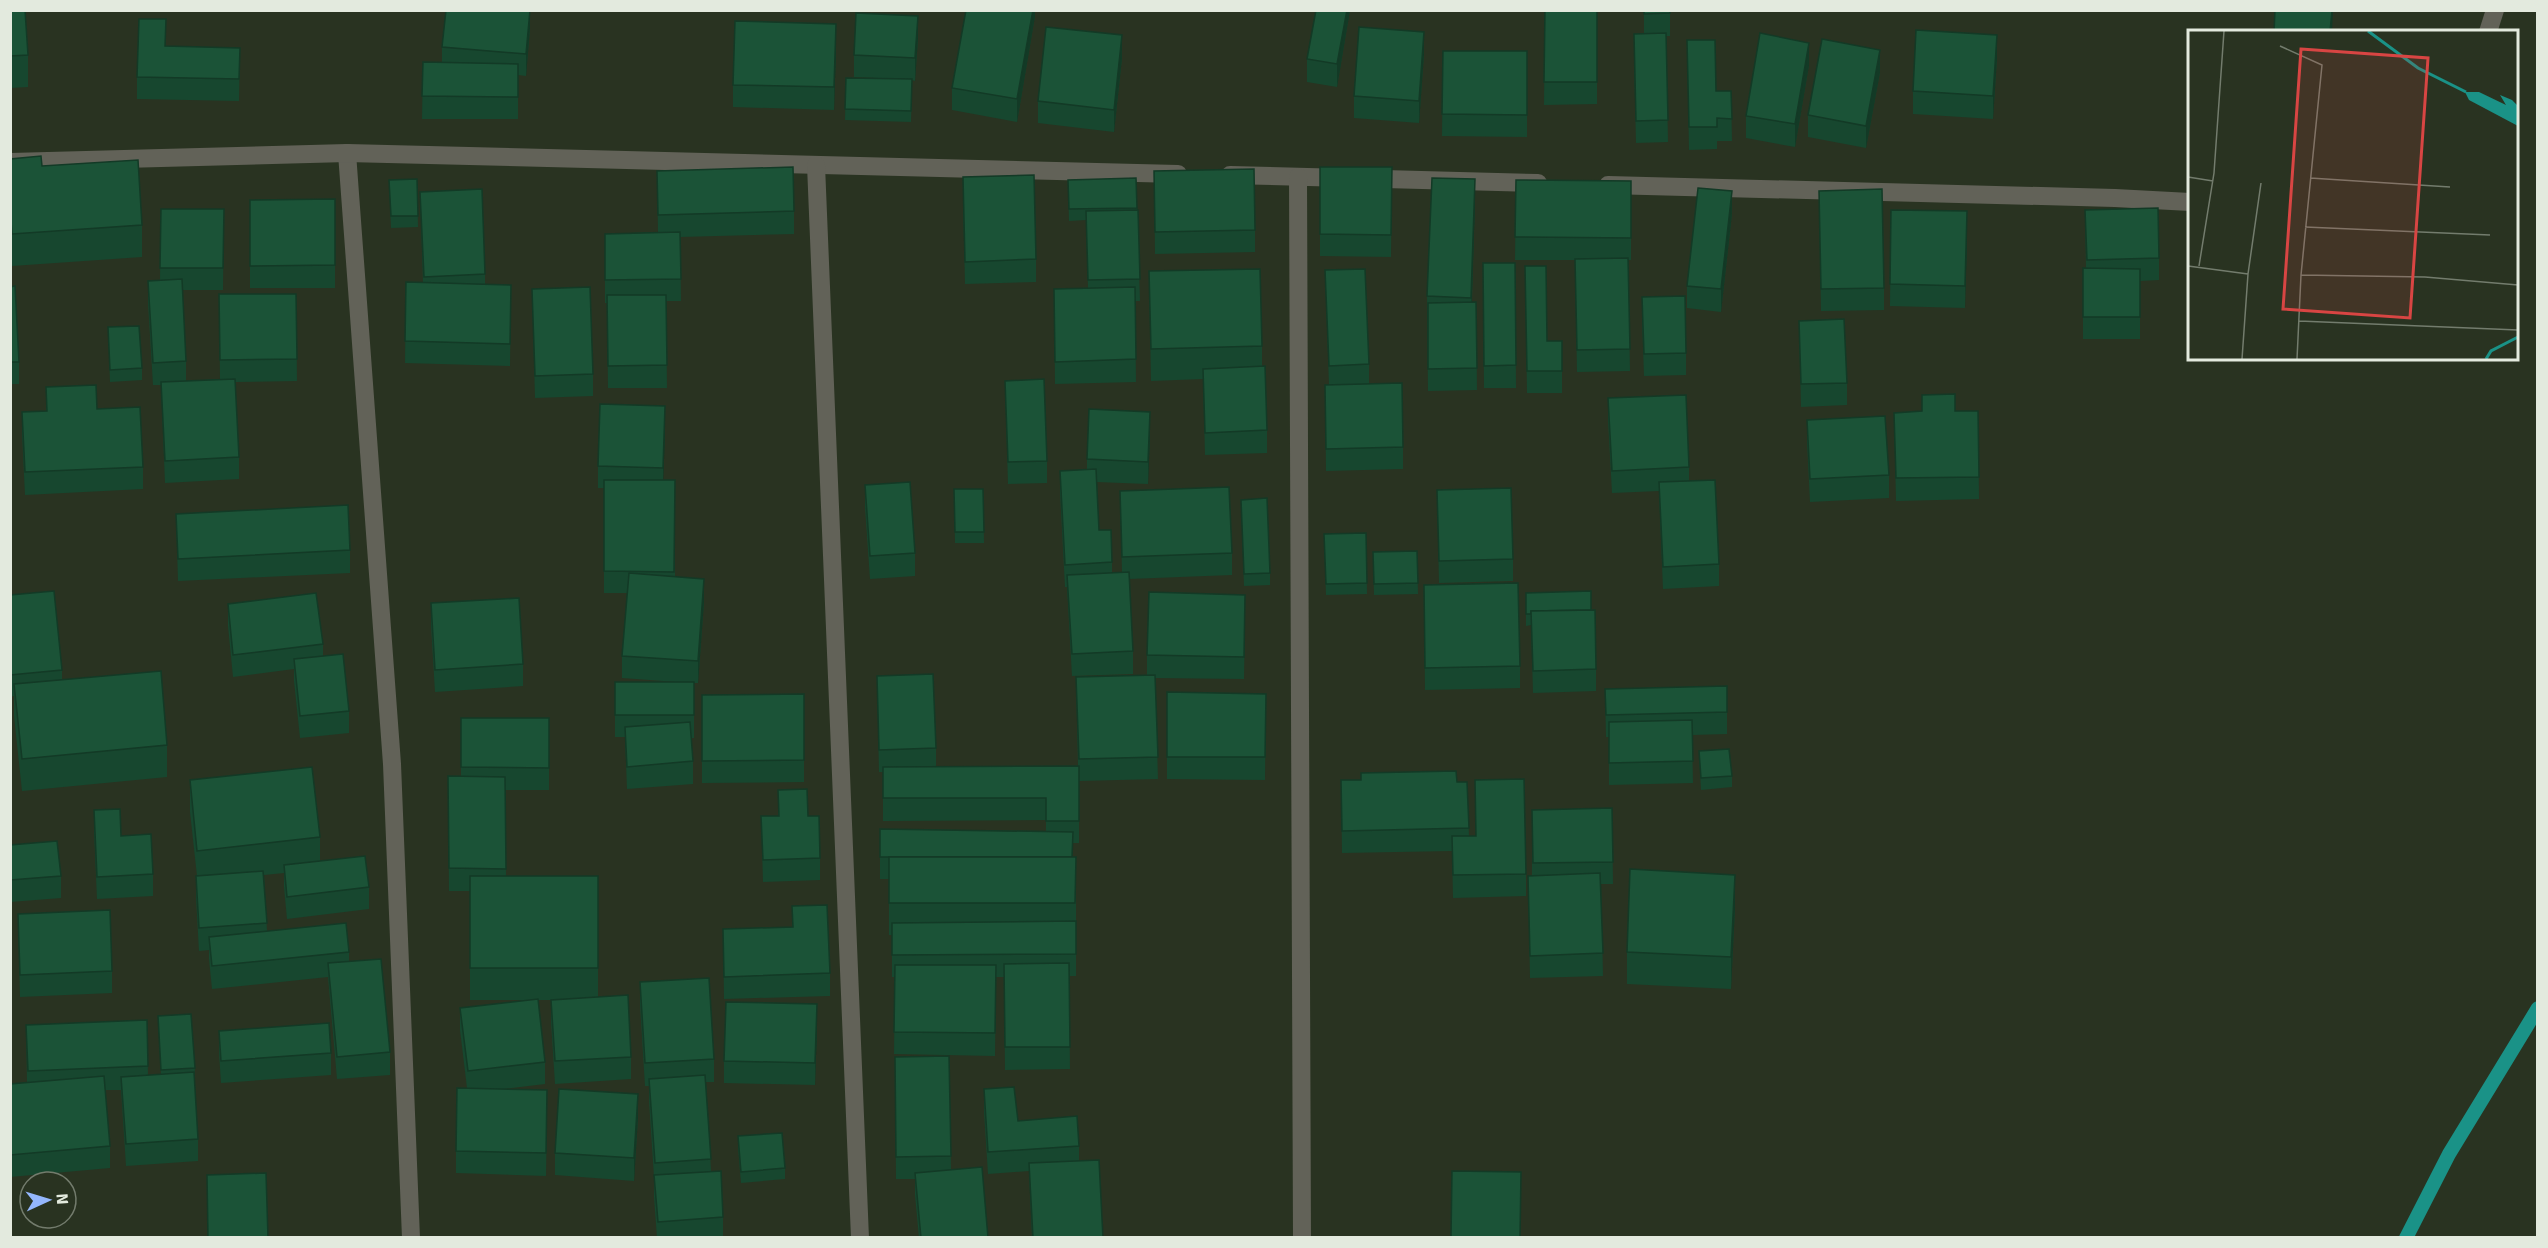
<svg xmlns="http://www.w3.org/2000/svg" width="2548" height="1248" font-family="Signika,sans-serif">
<rect width="100%" height="100%" fill="#293321"/>
<g fill="none" stroke-linecap="round" stroke-linejoin="round">
<!-- stream -->
<path stroke="#1a9287" stroke-width="14" d="M2406,1238L2449,1154L2538,1008"/>
<!-- minor -->
<g stroke="#626258" stroke-width="18">
<path d="M2488,32L2495,10"/>
<path d="M347,153L392,764L411,1238"/>
<path d="M10,162L347,153L1178,174"/>
<path d="M816,165L860,1238"/>
<path d="M1230,175L1538,183"/>
<path d="M1298,177L1302,1238"/>
<path d="M1608,185L2115,198L2190,202"/>
</g>
</g>
<!-- wall -->
<g fill="#17472f">
<path d="M10,10L28,55V87L10,88Z"/>
<path d="M530,10V28L526,76L518,75V119H422L423,62L442,63V47Z"/>
<path d="M1035,10V16L1017,122L952,110V88Z"/>
<path d="M1350,10L1337,87L1307,82V59Z"/>
<path d="M1545,10H1597V104L1544,105Z"/>
<path d="M1644,10H1670V36H1666L1668,142L1636,143L1634,57L1644,34Z"/>
<path d="M918,38L915,81L912,80L911,122L845,120L846,78H878L854,77V55Z"/>
<path d="M1687,40L1716,91H1731L1732,141H1717V149L1689,150Z"/>
<path d="M166,46L240,48L239,101L137,99V77Z"/>
<path d="M836,46L834,110L733,107V85Z"/>
<path d="M1443,51H1527V137L1442,136Z"/>
<path d="M1424,54L1419,123L1354,118V96Z"/>
<path d="M1997,57L1993,119L1913,114V91Z"/>
<path d="M1122,58L1114,132L1038,123V101Z"/>
<path d="M1809,65L1795,147L1746,138V116Z"/>
<path d="M1880,72L1866,148L1808,137V115Z"/>
<path d="M10,159L42,166L142,225V257L12,266L10,241Z"/>
<path d="M1320,167H1392L1391,257L1320,256Z"/>
<path d="M657,171L794,211V234L680,237L681,301H666L667,388H608L607,303H605V234L658,232Z"/>
<path d="M1154,171L1255,230V252L1155,254Z"/>
<path d="M1136,178L1140,301H1135L1136,382L1055,384L1054,289L1088,288L1086,220L1069,221L1068,180Z"/>
<path d="M417,179L418,227L391,228L389,180Z"/>
<path d="M1516,180L1631,181V260H1628L1630,371L1577,372L1575,260H1515Z"/>
<path d="M1819,191L1884,288V310L1821,311Z"/>
<path d="M420,192L485,274V284L511,285L510,366L405,363L406,282L423,283Z"/>
<path d="M335,199V288H250V200Z"/>
<path d="M963,199L1036,259V282L965,284Z"/>
<path d="M1475,201L1472,302H1476L1477,390L1428,391L1427,296Z"/>
<path d="M161,209H224L223,290H182L186,361V381L220,379L219,294H296L297,381L235,382L239,457V479L165,483L161,385H153L148,303V281L160,280Z"/>
<path d="M1891,210L1967,234L1965,308L1890,306Z"/>
<path d="M2085,210L2159,258V280L2140,281V339H2083V268H2086Z"/>
<path d="M1732,213L1721,312L1687,308V286Z"/>
<path d="M1483,263H1515L1516,388H1484Z"/>
<path d="M1525,266L1547,341H1562V393H1527Z"/>
<path d="M1325,270L1369,364V384L1403,447V469L1326,471L1325,385H1329Z"/>
<path d="M1149,271L1262,346V366L1267,430V453L1205,455L1203,379L1151,381Z"/>
<path d="M10,287L19,362V384H10Z"/>
<path d="M532,289L593,374V396L535,398Z"/>
<path d="M1642,319L1686,353V375L1644,376Z"/>
<path d="M1799,321L1847,383V405L1801,407Z"/>
<path d="M108,327L142,368V380L110,382Z"/>
<path d="M1005,381L1047,461V483L1008,484Z"/>
<path d="M46,387L97,409L143,467V489L25,495L22,434V412L46,411Z"/>
<path d="M1608,398L1689,467V481L1719,564V586L1663,589L1659,491L1612,493L1608,420Z"/>
<path d="M1978,411L1979,499L1896,501L1894,413Z"/>
<path d="M1807,420L1889,475V498L1810,502L1807,442Z"/>
<path d="M665,428L663,480H675V577L704,602L698,683H694V738H691L693,761V784L627,789L625,737H615V682H677L622,678V656L627,593H604V488H598V466Z"/>
<path d="M1150,434L1148,484L1097,482L1099,530L1112,562V573L1122,572L1120,491L1232,553V575L1129,579L1133,651V674L1072,676L1067,587H1065L1060,493V471L1087,470V459Z"/>
<path d="M865,485L915,553V576L870,579L865,507Z"/>
<path d="M954,489H983L984,543H955Z"/>
<path d="M1437,490L1513,559V581L1439,583Z"/>
<path d="M1241,500L1270,573V585L1244,586Z"/>
<path d="M176,514L350,550V573L178,581Z"/>
<path d="M1366,533L1367,594L1326,595L1324,534Z"/>
<path d="M1417,551L1418,594L1374,595L1373,552Z"/>
<path d="M1526,593L1591,610L1596,669V691L1533,693L1531,625L1526,626Z"/>
<path d="M10,595L62,670V680L167,745V777L22,791L14,716V696L10,697Z"/>
<path d="M431,603L523,664V686L435,692L431,626Z"/>
<path d="M228,604L323,644V656L349,711V733L300,738L294,681V669L233,677L228,626Z"/>
<path d="M1424,607L1520,666V688L1425,690Z"/>
<path d="M1245,617L1244,679L1155,678L1158,779L1079,781V776V843H1073L1072,857H1076V976H1069L1070,1069L1005,1070L1004,977H996L995,1056L894,1054L895,977H892V935H889V879H880V829L1046,831V820L883,821V772H879L877,676L936,748V767L1078,766L1076,677L1147,675V655Z"/>
<path d="M1727,686V734L1692,735L1693,783L1609,785V737H1606L1605,689Z"/>
<path d="M1167,692L1266,694L1265,780L1167,779Z"/>
<path d="M804,694V782L702,783V695Z"/>
<path d="M461,718H549V790H505L506,876H598V997L631,1057V1079L555,1084L551,1022V1000H538L545,1062V1084L503,1089L547,1112L546,1176L456,1173V1151L467,1088L460,1030V1008L527,1000H470V891H449L448,776H461Z"/>
<path d="M1699,751L1732,776V787L1701,790Z"/>
<path d="M190,780L320,837V861L369,887V909L287,919L284,887V873L264,875L267,931L349,952V961L390,1052V1075L337,1079L328,977L212,989L209,959V950L199,951L196,898V876H197L190,812Z"/>
<path d="M1341,780L1467,782L1469,836H1476L1475,780L1526,874V896L1453,898L1452,851L1342,853Z"/>
<path d="M778,790L808,816L820,858V880L763,882L761,816H778Z"/>
<path d="M1612,808L1613,884H1601L1603,976L1530,978L1528,876H1532V810Z"/>
<path d="M94,810L121,836L153,874V896L97,899L94,832Z"/>
<path d="M10,845L61,876V898L10,902Z"/>
<path d="M792,906L830,973V996L724,999L723,929L792,927Z"/>
<path d="M1735,907L1731,989L1627,984V952Z"/>
<path d="M18,914L112,971V993L20,997Z"/>
<path d="M640,982L714,1059V1082H706L711,1171L723,1217V1238H657L654,1197V1177L649,1101V1086H645L640,1005Z"/>
<path d="M158,1016L195,1068L194,1079L198,1139V1161L126,1166L121,1090H105L110,1146V1168L10,1177V1084L27,1083L26,1025L147,1020L148,1076L161,1075Z"/>
<path d="M817,1026L815,1085L724,1083V1061Z"/>
<path d="M219,1031L331,1053V1075L221,1083L219,1053Z"/>
<path d="M949,1056L951,1170L988,1238H919L915,1195V1179H896L895,1057Z"/>
<path d="M984,1089L1018,1121L1079,1146V1161L1103,1238H1032L1029,1171L988,1174L984,1112Z"/>
<path d="M638,1117L634,1181L555,1175V1153Z"/>
<path d="M738,1136L785,1168V1179L741,1183L738,1148Z"/>
</g>
<!-- shaded-wall -->
<g fill="#133a26">
<path d="M530,10V28L526,76V54Z"/>
<path d="M1033,10H1035V16L1017,122V99Z"/>
<path d="M1347,10H1350L1337,87V64Z"/>
<path d="M2332,10H2333L2332,32H2330Z"/>
<path d="M918,16V38L915,81V58Z"/>
<path d="M836,24V46L834,110V87Z"/>
<path d="M1424,32V54L1419,123V101Z"/>
<path d="M1122,35V58L1114,132V110Z"/>
<path d="M1997,35V57L1993,119V96Z"/>
<path d="M1809,43V65L1795,147V124Z"/>
<path d="M1880,50V72L1866,148V126Z"/>
<path d="M1475,179V201L1471,320V298Z"/>
<path d="M1732,191V213L1721,312V289Z"/>
<path d="M1967,211V234L1965,308V286Z"/>
<path d="M665,406V428L663,490V468Z"/>
<path d="M1150,412V434L1148,484V462Z"/>
<path d="M704,579V602L698,683V661Z"/>
<path d="M1735,875V907L1731,989V957Z"/>
<path d="M817,1004V1026L815,1085V1063Z"/>
<path d="M638,1094V1117L634,1181V1158Z"/>
</g>
<!-- building -->
<g fill="#1b5337" stroke="#133a26" stroke-width="1.5">
<path d="M10,10H25L28,55L10,56Z"/>
<path d="M446,10H530L526,54L442,47Z"/>
<path d="M966,10H1033L1017,99L952,88Z"/>
<path d="M1316,10H1347L1337,64L1307,59Z"/>
<path d="M1545,10H1597V82H1544Z"/>
<path d="M1644,10H1670V13L1644,14Z"/>
<path d="M2275,10H2332L2330,32H2274Z"/>
<path d="M856,13L918,16L915,58L854,55Z"/>
<path d="M139,19H166L165,46L240,48L239,79L137,77Z"/>
<path d="M735,21L836,24L834,87L733,85Z"/>
<path d="M1046,27L1122,35L1114,110L1038,101Z"/>
<path d="M1359,27L1424,32L1419,101L1354,96Z"/>
<path d="M1916,30L1997,35L1993,96L1913,91Z"/>
<path d="M1666,33L1668,120L1636,121L1634,34Z"/>
<path d="M1760,33L1809,43L1795,124L1746,116Z"/>
<path d="M1822,39L1880,50L1866,126L1808,115Z"/>
<path d="M1687,40H1715L1716,91H1731L1732,119L1717,118V127H1689Z"/>
<path d="M1443,51H1527V115L1442,114Z"/>
<path d="M423,62L518,64V97L422,96Z"/>
<path d="M846,78L912,79L911,111L845,109Z"/>
<path d="M41,156L42,166L138,160L142,225L12,234L10,209V159Z"/>
<path d="M793,167L794,211L658,215L657,171Z"/>
<path d="M1320,167H1392L1391,235L1320,234Z"/>
<path d="M1254,169L1255,230L1155,232L1154,171Z"/>
<path d="M1034,175L1036,259L965,262L963,177Z"/>
<path d="M1136,178L1137,208L1069,209L1068,180Z"/>
<path d="M1432,178L1475,179L1471,298L1427,296Z"/>
<path d="M417,179L418,216H391L389,180Z"/>
<path d="M1516,180L1631,181V238L1515,237Z"/>
<path d="M1698,188L1732,191L1721,289L1687,286Z"/>
<path d="M482,189L485,274L424,277L420,192Z"/>
<path d="M1882,189L1884,288L1821,289L1819,191Z"/>
<path d="M335,199V265L250,266V200Z"/>
<path d="M2158,208L2159,258L2087,260L2085,210Z"/>
<path d="M161,209H224L223,268H160Z"/>
<path d="M1138,210L1140,279L1088,280L1086,211Z"/>
<path d="M1891,210L1967,211L1965,286L1890,284Z"/>
<path d="M680,232L681,279L605,280V234Z"/>
<path d="M1628,258L1630,349L1577,350L1575,259Z"/>
<path d="M1483,263H1515L1516,365L1484,366Z"/>
<path d="M1525,266H1546L1547,341H1562V371H1527Z"/>
<path d="M2083,268L2140,269V317H2083Z"/>
<path d="M1260,269L1262,346L1151,349L1149,271Z"/>
<path d="M1365,269L1369,364L1329,366L1325,270Z"/>
<path d="M182,279L186,361L153,363L148,281Z"/>
<path d="M406,282L511,285L510,344L405,341Z"/>
<path d="M15,286L19,362H10V287Z"/>
<path d="M590,287L593,374L535,376L532,289Z"/>
<path d="M1135,287L1136,359L1055,362L1054,289Z"/>
<path d="M219,294H296L297,359L220,360Z"/>
<path d="M607,295H666L667,365L608,366Z"/>
<path d="M1685,296L1686,353L1644,354L1642,297Z"/>
<path d="M1476,302L1477,368L1428,369V303Z"/>
<path d="M1844,319L1847,383L1801,384L1799,321Z"/>
<path d="M139,326L142,368L110,370L108,327Z"/>
<path d="M1265,366L1267,430L1205,433L1203,369Z"/>
<path d="M235,379L239,457L165,461L161,382Z"/>
<path d="M1044,379L1047,461L1008,462L1005,381Z"/>
<path d="M1402,383L1403,447L1326,449L1325,385Z"/>
<path d="M96,385L97,409L140,407L143,467L25,472L22,412L47,411L46,387Z"/>
<path d="M1955,394V411H1978L1979,477L1896,478L1894,413L1922,411V395Z"/>
<path d="M1686,395L1689,467L1612,471L1608,398Z"/>
<path d="M600,404L665,406L663,468L598,466Z"/>
<path d="M1089,409L1150,412L1148,462L1087,459Z"/>
<path d="M1885,416L1889,475L1810,479L1807,420Z"/>
<path d="M1096,469L1099,530H1111L1112,562L1065,565L1060,471Z"/>
<path d="M604,480H675L674,572L604,571Z"/>
<path d="M1715,480L1719,564L1663,567L1659,482Z"/>
<path d="M910,482L915,553L870,556L865,485Z"/>
<path d="M1229,487L1232,553L1122,557L1120,491Z"/>
<path d="M1511,488L1513,559L1439,561L1437,490Z"/>
<path d="M954,489H983L984,532H955Z"/>
<path d="M1267,498L1270,573L1244,574L1241,500Z"/>
<path d="M348,505L350,550L178,559L176,514Z"/>
<path d="M1366,533L1367,583L1326,584L1324,534Z"/>
<path d="M1417,551L1418,583L1374,584L1373,552Z"/>
<path d="M1129,572L1133,651L1072,654L1067,575Z"/>
<path d="M629,573L704,579L698,661L622,656Z"/>
<path d="M1518,583L1520,666L1425,668L1424,585Z"/>
<path d="M54,591L62,670L10,675V595Z"/>
<path d="M1591,591V610L1531,611V614H1526V593Z"/>
<path d="M1149,592L1245,595L1244,657L1147,655Z"/>
<path d="M316,593L323,644L233,655L228,604Z"/>
<path d="M519,598L523,664L435,670L431,603Z"/>
<path d="M1595,610L1596,669L1533,671L1531,611Z"/>
<path d="M343,654L349,711L300,716L294,659Z"/>
<path d="M161,671L167,745L22,759L14,684Z"/>
<path d="M933,674L936,748L879,750L877,676Z"/>
<path d="M1155,675L1158,757L1079,759L1076,677Z"/>
<rect x="615" y="682" width="79" height="33"/>
<path d="M1727,686V712L1606,715L1605,689Z"/>
<path d="M1167,692L1266,694L1265,757H1167Z"/>
<path d="M804,694V760L702,761V695Z"/>
<path d="M461,718H549V768L461,767Z"/>
<path d="M1692,720L1693,761L1609,763V722Z"/>
<path d="M690,722L693,761L627,767L625,727Z"/>
<path d="M1729,749L1732,776L1701,778L1699,751Z"/>
<path d="M1079,766V821H1046V798H883V767Z"/>
<path d="M312,767L320,837L197,851L190,780Z"/>
<path d="M1456,771L1457,782H1467L1469,828L1342,831L1341,780H1361V773Z"/>
<path d="M448,776L505,777L506,869L449,868Z"/>
<path d="M1524,779L1526,874L1453,875L1452,836H1476L1475,780Z"/>
<path d="M807,789L808,816H819L820,858L763,860L761,816H779L778,790Z"/>
<path d="M1612,808L1613,862L1533,863L1532,810Z"/>
<path d="M120,809L121,836L151,834L153,874L97,877L94,810Z"/>
<path d="M880,829L1073,832L1072,857H880Z"/>
<path d="M57,841L61,876L10,880V845Z"/>
<path d="M365,856L369,887L287,897L284,865Z"/>
<path d="M889,857H1076L1075,903H889Z"/>
<path d="M1630,869L1735,875L1731,957L1627,952Z"/>
<path d="M263,871L267,923L199,928L196,876Z"/>
<path d="M1600,873L1603,953L1530,956L1528,876Z"/>
<rect x="470" y="876" width="128" height="92"/>
<path d="M827,905L830,973L724,977L723,929L793,927L792,906Z"/>
<path d="M110,910L112,971L20,975L18,914Z"/>
<path d="M1076,921V954L892,955V923Z"/>
<path d="M346,923L349,952L212,966L209,937Z"/>
<path d="M381,959L390,1052L337,1057L328,963Z"/>
<path d="M1069,963L1070,1047H1005L1004,964Z"/>
<path d="M895,965H996L995,1033L894,1032Z"/>
<path d="M709,978L714,1059L645,1063L640,982Z"/>
<path d="M628,995L631,1057L555,1061L551,1000Z"/>
<path d="M538,999L545,1062L468,1071L460,1008Z"/>
<path d="M726,1002L817,1004L815,1063L724,1061Z"/>
<path d="M191,1014L195,1068L161,1070L158,1016Z"/>
<path d="M147,1020L148,1066L28,1071L26,1025Z"/>
<path d="M329,1023L331,1053L221,1061L219,1031Z"/>
<path d="M949,1056L951,1156L896,1157L895,1057Z"/>
<path d="M194,1072L198,1139L126,1144L121,1077Z"/>
<path d="M705,1075L711,1159L655,1163L649,1079Z"/>
<path d="M104,1076L110,1146L10,1155V1084Z"/>
<path d="M1014,1087L1018,1121L1077,1116L1079,1146L988,1152L984,1089Z"/>
<path d="M457,1088L547,1090L546,1153L456,1151Z"/>
<path d="M559,1089L638,1094L634,1158L555,1153Z"/>
<path d="M782,1133L785,1168L741,1172L738,1136Z"/>
<path d="M1099,1160L1103,1238H1033L1029,1163Z"/>
<path d="M982,1167L988,1238H921L915,1173Z"/>
<path d="M721,1171L723,1217L658,1222L654,1175Z"/>
<path d="M1452,1171L1521,1172L1520,1238H1451Z"/>
<path d="M266,1173L268,1238H208L207,1175Z"/>
</g>
<!-- overview -->
<g transform="translate(2188 30)">
<rect width="330" height="330" fill="#293321"/>
<path d="M277,62H291L318,75L312,65L324,70L330,76V96L281,70Z" fill="#1a9287"/>
<path fill="none" stroke="#1a9287" stroke-width="3" d="M180,1L230,38L278,62M298,329L303,321L330,307"/>
<path fill="none" stroke="#737c6d" stroke-width="1.5" d="M92,16L134,35L113,245L109,329M0,147L25,151M122,148L262,157M117,197L302,205M0,236L60,244M11,236L26,143L36,1M113,245L237,247L330,255M111,291L330,300M54,329L60,244L73,153"/>
<path fill="#d84543" fill-opacity="0.15" stroke="#d84543" stroke-width="3" d="M113,19L240,28L222,288L95,279Z"/>
<rect width="330" height="330" fill="none" stroke="#e3eade" stroke-width="3"/>
</g>
<!-- border -->
<rect width="2548" height="1248" fill="none" stroke="#e3eade" stroke-width="24"/>
<!-- north arrow -->
<g transform="translate(48 1200) rotate(86)"><circle r="28" fill="#293321" stroke="#737c6d" stroke-width="1.5"/>
<path d="M0-4.5L10 22L0 15L-10 22Z" fill="#94b7fd"/>
<text y="-9" font-size="16" font-weight="bold" text-anchor="middle" fill="#e3eade">N</text>
</g>
</svg>
